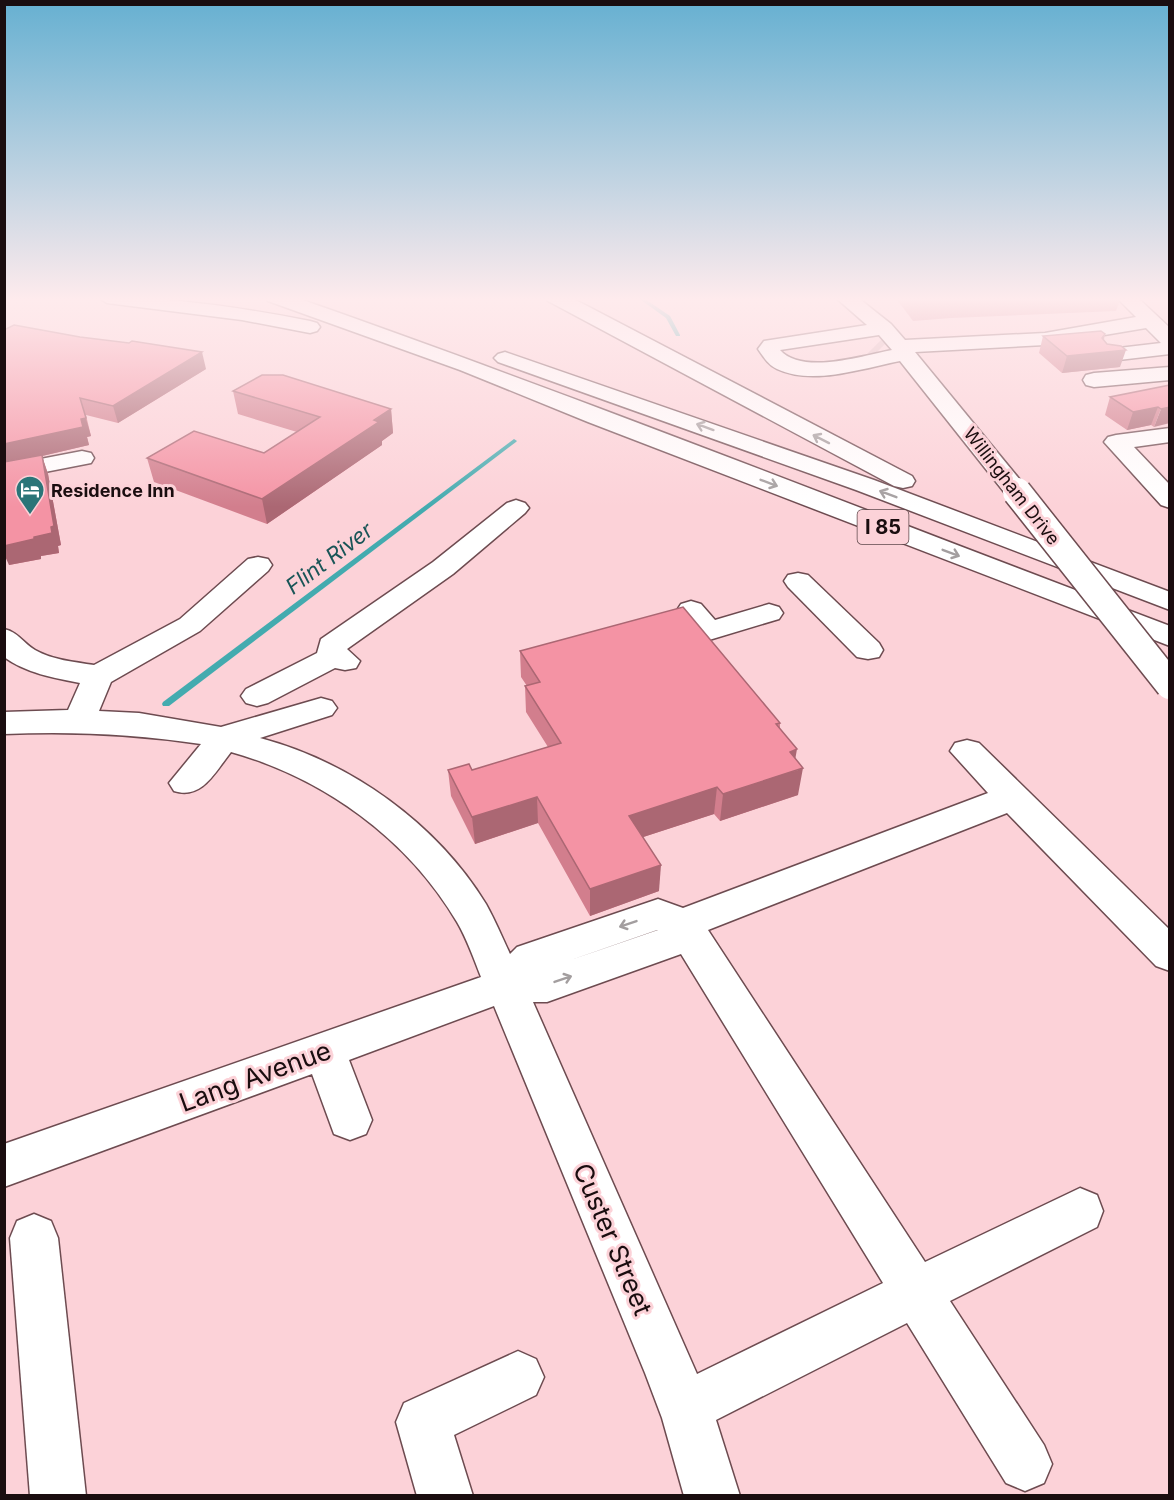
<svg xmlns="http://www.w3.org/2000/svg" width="1174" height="1500" font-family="Inter,sans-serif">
<rect width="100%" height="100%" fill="#fcd2d8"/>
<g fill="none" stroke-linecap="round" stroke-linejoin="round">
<!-- stream -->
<g fill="#43abaf" fill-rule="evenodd">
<path d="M637,297H642L670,316L680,335V336H676L666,318Z"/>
<path d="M514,439L517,441L516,442L169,706H163L162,704L163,702Z"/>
</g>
<!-- minor-tunnel -->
<path stroke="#dab4ba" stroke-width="22" stroke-dasharray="22 11" stroke-linecap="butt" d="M875,346L879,350"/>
<!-- minor casing -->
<g stroke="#6d4b50" stroke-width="3">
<g id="minor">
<path d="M835,297H857L891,324L905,340L1045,333L1136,317L1116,297H1137L1170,328V354L1110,361L1103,359L1099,355L1103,351L1110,349L1161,343L1146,328L1045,345L915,352L1030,492L1026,497L1017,500L1008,497L900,361C863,368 813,386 777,369C768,365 763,356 758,349L764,341L867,325ZM879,335L892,350C862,356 802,375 780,350Z"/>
<path d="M1170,367V380L1094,387L1086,385L1083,380L1086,375L1094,373Z"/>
<path d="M1170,428V442L1134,447L1170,485V508L1161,505L1104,442L1108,437L1116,435Z"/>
<path d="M82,451L91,453L94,458L91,463L4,480V466Z"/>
<path d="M516,500L525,503L529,508L525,513L453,574L347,649L360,661L356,668L345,670L335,668L268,703L257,706L246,703L241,696L246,689L317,653L321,639L433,562L507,503Z"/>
<path d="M258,557L268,559L272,565L268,571L200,631L111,682L99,711L139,713L221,727L321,698L332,701L337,708L332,715L260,738C351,762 437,824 486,904C495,920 502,937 510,954L517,947L658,899L683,908L988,793L950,751L955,743L967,740L979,743L1170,930V971L1156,966L1007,813L708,930L925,1262L1080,1188L1097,1195L1103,1211L1097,1227L950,1301L1044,1445L1052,1464L1044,1483L1025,1491L1006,1483L907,1323L716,1420L740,1496H684L662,1418L645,1373L494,1006L349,1060L372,1120L366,1134L350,1140L334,1134L312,1074L4,1187V1144L481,977C474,959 467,939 457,922C408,839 324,778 231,752C215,772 202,800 174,791L169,783L201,744C135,734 72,731 4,734V712L68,710L80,683C54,678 26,673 4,657V629C18,632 23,643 35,650C53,660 74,662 94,665L180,619L248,559ZM657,930H658L565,962ZM681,954L883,1283L697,1374L533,1002H547Z"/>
<path d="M798,573L808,575L879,643L883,650L879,657L868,659L857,657L788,587L784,581L788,575Z"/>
<path d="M691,601L701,604L715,620L769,604L779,607L783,613L779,619L709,640L699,637L677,610L681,604Z"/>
<path d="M34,1214L51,1221L58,1238L86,1496H30L10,1238L17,1221Z"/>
<path d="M518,1351L536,1359L544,1377L536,1395L454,1435L473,1496H417L396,1422L404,1403Z"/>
</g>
</g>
<!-- highway casing -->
<g stroke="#6d4b50" stroke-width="3">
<g id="highway">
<path d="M97,297C170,297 239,307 310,321L317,323L320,327L317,331L310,333L242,320L107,303Z"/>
<path d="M265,297H294C588,400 878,516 1170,626V646L588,422L460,370L268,301Z"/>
<path d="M545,297H570L912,476L915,481L912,486L903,488L894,486L548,301Z"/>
<path d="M505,352L874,480L1170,592V610L856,490L498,362L494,358L498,354Z"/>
</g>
</g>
<!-- minor -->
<use href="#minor" fill="#fff" fill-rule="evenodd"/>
<!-- highway -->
<use href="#highway" fill="#fff" fill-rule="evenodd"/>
<!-- minor-bridge casing -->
<g stroke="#6d4b50" stroke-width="31" stroke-linecap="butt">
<path id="minor-bridge" d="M1017,492L1170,685"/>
</g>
<!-- minor-bridge -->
<use href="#minor-bridge" stroke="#fff" stroke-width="28"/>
</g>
<!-- wall -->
<g fill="#d27e8d">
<path d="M895,297H1121L1116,311L951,318L913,321Z"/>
<path d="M4,330L206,369L118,423L86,415L91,436L87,437L89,445L42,456L48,474L61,545L58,546L59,553L41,556V559L9,565Z"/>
<path d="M1105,334L1104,340L1120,367L1062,373L1039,353L1043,336Z"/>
<path d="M1170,385L1154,427L1151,425L1127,430L1105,415L1110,397Z"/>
<path d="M233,391L391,409L393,433L382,441V445L267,524L154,482L147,458L264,453L297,432L238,414Z"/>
<path d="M520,651L780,723V729L795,759L798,795L720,821L714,814L643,837L659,891L590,916L538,823L475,844L451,796L448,770H472L548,747L526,712L525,686H527L521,677Z"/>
</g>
<!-- shaded-wall -->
<g fill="#ab6773">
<path d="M1105,334L1100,351L1126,350L1120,367L1062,373L1067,356L1102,338Z"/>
<path d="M202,352L206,369L118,423L113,406Z"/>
<path d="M80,398L91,436L87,437L89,445L42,456L48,474L61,545L58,546L59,553L41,556V559L9,565L4,554V444L81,419Z"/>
<path d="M1158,407L1151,425L1127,430L1133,412Z"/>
<path d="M1170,407V423L1154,427L1161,409Z"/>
<path d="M391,409L393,433L382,441V445L267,524L262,499Z"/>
<path d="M797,749L793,772L803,768L798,795L720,821L723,794L790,752Z"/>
<path d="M717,787L714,814L628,842L629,816Z"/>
<path d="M537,797L538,823L475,844L472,817Z"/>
<path d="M661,865L659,891L590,916V889Z"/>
</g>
<!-- building -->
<g fill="#f493a4" stroke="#ab6773" stroke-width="1.5">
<path d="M915,297H951L917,299Z"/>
<path d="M14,325L80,337L129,343L132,341L202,352L113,406L80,398L86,418L81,419L83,427L4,444V330Z"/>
<path d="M1101,331L1105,334L1102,338L1107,344L1121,346L1126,350L1067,356L1043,336Z"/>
<path d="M262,375H283L391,409L374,420L379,422L262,499L147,458L194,431L264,453L320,417L233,391Z"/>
<path d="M1170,385V407L1161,409L1158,407L1133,412L1110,397Z"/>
<path d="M42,455L54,526L51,527L52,533L34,537V539L4,546V462Z"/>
<path d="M683,607L780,723L776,724L797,749L790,752L803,768L723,794L717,787L629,816L661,865L590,889L537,797L472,817L448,770L469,764L472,770L561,743L525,686L540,682L520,651Z"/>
</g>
<!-- one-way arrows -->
<defs><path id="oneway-shaft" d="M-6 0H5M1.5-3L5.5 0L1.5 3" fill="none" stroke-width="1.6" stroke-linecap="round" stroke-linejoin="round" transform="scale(1.5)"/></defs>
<g stroke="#a39e9f">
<use href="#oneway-shaft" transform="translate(705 427) rotate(-160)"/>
<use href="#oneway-shaft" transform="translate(821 439) rotate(-153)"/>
<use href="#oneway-shaft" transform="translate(769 483) rotate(21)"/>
<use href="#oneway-shaft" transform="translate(888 494) rotate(-159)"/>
<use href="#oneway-shaft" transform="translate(951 553) rotate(21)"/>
<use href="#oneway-shaft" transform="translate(628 924) rotate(161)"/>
<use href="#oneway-shaft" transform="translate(563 979) rotate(-19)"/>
</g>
<!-- sky -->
<linearGradient id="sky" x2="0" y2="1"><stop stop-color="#66b0d1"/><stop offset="0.59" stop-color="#feebed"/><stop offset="1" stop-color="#feebed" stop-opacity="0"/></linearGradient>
<rect width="1174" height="507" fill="url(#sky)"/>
<!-- icons -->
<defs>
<g id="hotel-pin" transform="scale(1.5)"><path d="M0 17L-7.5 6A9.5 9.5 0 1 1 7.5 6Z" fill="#2b7578" stroke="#fcd2d8"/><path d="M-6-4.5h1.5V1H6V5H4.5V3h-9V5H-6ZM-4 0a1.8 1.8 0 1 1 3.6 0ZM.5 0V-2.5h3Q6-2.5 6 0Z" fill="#fff"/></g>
</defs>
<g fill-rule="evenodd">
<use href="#hotel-pin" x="30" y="490"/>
</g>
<g text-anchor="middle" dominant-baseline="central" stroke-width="6" stroke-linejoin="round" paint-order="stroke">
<!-- far-street labels -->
<g font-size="18" fill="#1a0d0f" stroke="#fcd2d8">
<text transform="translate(1012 486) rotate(52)">Willingham Drive</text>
</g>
<!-- far-poi labels -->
<g font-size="18" font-weight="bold" fill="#1a0d0f" stroke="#fcd2d8" text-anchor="start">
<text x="51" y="490">Residence Inn</text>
</g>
<!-- shield labels -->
<rect fill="#fcd2d8" stroke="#5e484b" stroke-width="1.5" x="857.5" y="510" width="51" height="34" rx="4.5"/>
<g font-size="20" font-weight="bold" fill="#1a0d0f">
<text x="883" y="527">I 85</text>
</g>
<!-- water labels -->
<g font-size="22" font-style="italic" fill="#195557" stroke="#fcd2d8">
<text transform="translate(329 558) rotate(-37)">Flint River</text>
</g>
<!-- near-street labels -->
<g font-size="26" fill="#1a0d0f" stroke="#fcd2d8">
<text transform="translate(255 1076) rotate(-20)">Lang Avenue</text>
<text transform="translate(613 1239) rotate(67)">Custer Street</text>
</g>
</g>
<!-- border -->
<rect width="1174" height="1500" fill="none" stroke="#1a0d0f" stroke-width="12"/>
</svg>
